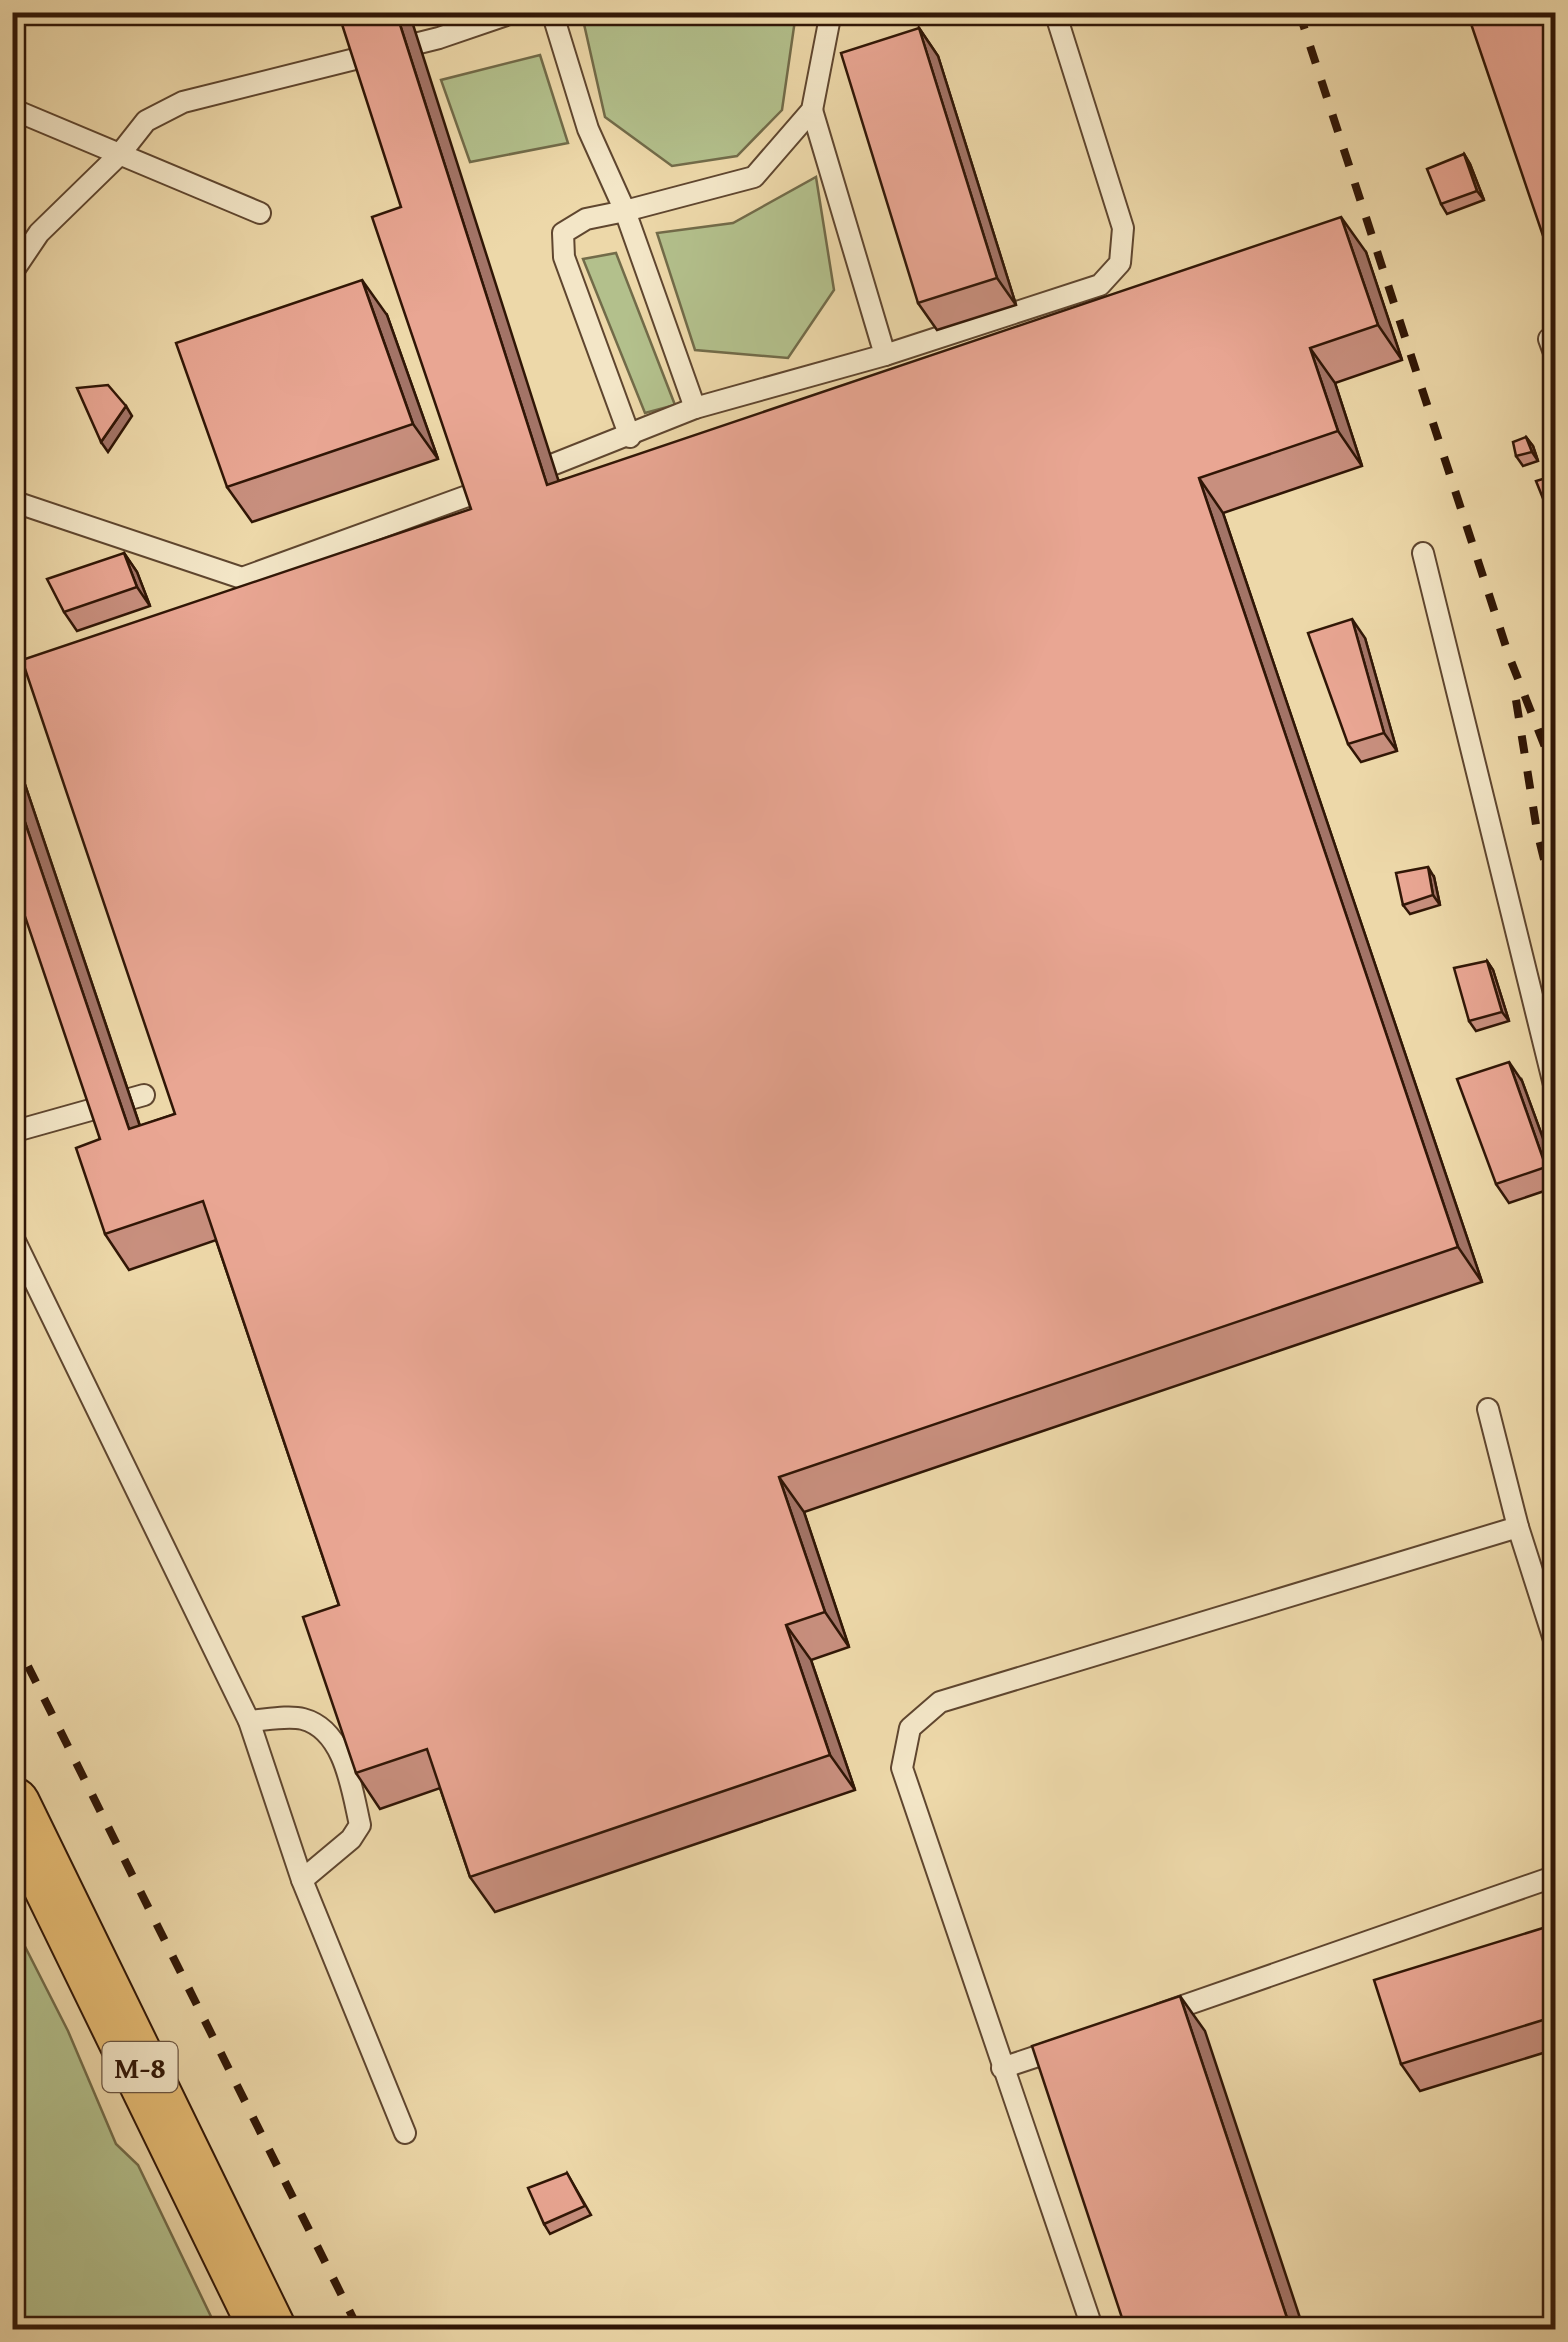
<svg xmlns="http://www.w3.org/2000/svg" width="1568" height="2342" font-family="'Gentium Book Plus',serif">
<rect width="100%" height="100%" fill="#edd8a9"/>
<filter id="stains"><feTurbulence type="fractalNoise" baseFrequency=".002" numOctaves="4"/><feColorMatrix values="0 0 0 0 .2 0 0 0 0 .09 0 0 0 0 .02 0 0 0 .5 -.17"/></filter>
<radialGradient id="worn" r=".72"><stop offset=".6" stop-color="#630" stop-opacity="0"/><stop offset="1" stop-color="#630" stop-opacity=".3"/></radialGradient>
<!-- green -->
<g fill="#b3c08c" stroke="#726b49" stroke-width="2.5">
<path d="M618,13H796L782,110L737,156L672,166L605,117L584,24Z"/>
<path d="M540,55L568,143L470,162L441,80Z"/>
<path d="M816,177L834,290L788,358L695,350L657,233L733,223Z"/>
<path d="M616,253L675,405L645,413L583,259Z"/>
<path d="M12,1921L68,2031L116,2144L138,2165L217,2329H13Z"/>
</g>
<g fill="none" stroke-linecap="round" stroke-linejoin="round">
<!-- lane casing -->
<g stroke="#5f462f" stroke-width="24">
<g id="lane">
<path d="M552,12L588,129L625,211L754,177L812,110L831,12"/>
<path d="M12,109L260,213"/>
<path d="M12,273L39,233L120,154L146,121L183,102L439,38L515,12"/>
<path d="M1549,339L1556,358"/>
<path d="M885,355L1100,285L1120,263L1123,228L1055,12"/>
<path d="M630,437L564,257L563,233L586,219L625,211L695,408L885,355L812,110"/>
<path d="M529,474L695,408"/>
<path d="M12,501L242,578L492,487"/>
<path d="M1423,553L1556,1093"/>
<path d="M12,1132L144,1095"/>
<path d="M12,1235L249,1721L302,1880L405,2133"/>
<path d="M1488,1409L1518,1527"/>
<path d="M249,1721C265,1720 288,1715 303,1719C345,1730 352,1790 360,1825L351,1839L302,1880"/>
<path d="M1160,2014L1556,1876"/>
<path d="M1002,2068L1062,2048"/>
<path d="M1093,2330L902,1768L910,1728L940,1702L1518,1527L1556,1646"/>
</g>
</g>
<!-- primary casing -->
<g stroke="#301606" stroke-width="59">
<path id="primary" d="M12,1805L268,2330"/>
</g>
<!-- lane -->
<use href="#lane" stroke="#f3e6c7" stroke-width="20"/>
<!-- primary -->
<use href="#primary" stroke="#e6bc74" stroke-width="55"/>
<!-- rail -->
<g stroke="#301606" stroke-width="8" stroke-dasharray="18 18" stroke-linecap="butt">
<path d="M1299,12L1509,656L1556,775"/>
<path d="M1516,700L1537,831L1556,908"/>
<path d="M12,1634L359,2330"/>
</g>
</g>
<!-- wall -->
<g fill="#c88f7e" stroke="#301606" stroke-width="2.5">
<path d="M919,28L938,56L1016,305L937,330L918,303Z"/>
<path d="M1464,154L1470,164L1484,200L1447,214L1441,204Z"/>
<path d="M401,207L559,481L1366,252L1402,360L1335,383L1362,466L1223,513L1482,1282L804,1512L849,1647L811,1660L855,1790L495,1912L470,1877L440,1788L380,1809L356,1773L339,1605L216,1240L129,1270L105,1234L100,1139L12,746L140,1126L175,1114L471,509Z"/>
<path d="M387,315L438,459L252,522L227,487Z"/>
<path d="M1526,437L1533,446L1538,461L1523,466L1516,456Z"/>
<path d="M124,553L137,572L150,606L77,631L64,612Z"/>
<path d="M1365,638L1397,751L1361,762L1348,744Z"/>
<path d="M1434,877L1440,905L1410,914L1403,905Z"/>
<path d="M1487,961L1493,970L1509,1021L1476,1031L1469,1021Z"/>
<path d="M1522,1081L1556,1174V1187L1509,1203L1496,1184Z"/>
<path d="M1556,1924V2049L1420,2091L1401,2064Z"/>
<path d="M567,2173L591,2215L550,2234L544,2224Z"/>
</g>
<!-- shaded-wall -->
<g fill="#a37467" stroke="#301606" stroke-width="2.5">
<path d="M396,12H409L571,520L547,485Z"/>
<path d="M919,28L938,56L1016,305L997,278Z"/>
<path d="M1464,154L1470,164L1484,200L1477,191Z"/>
<path d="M1341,217L1366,252L1402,360L1378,325Z"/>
<path d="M362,280L387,315L438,459L413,424Z"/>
<path d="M1310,348L1335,383L1362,466L1338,431Z"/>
<path d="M126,406L132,416L108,452L101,442Z"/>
<path d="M1526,437L1533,446L1538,461L1532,452Z"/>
<path d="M1199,478L1223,513L1482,1282L1458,1247Z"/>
<path d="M124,553L137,572L150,606L137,587Z"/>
<path d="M1352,619L1365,638L1397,751L1384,733Z"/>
<path d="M12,746L153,1165L129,1129L12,784Z"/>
<path d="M1428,867L1434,877L1440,905L1433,895Z"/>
<path d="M1487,961L1493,970L1509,1021L1502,1012Z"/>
<path d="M1509,1062L1522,1081L1556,1174V1180L1546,1167Z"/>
<path d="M779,1477L804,1512L849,1647L825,1612Z"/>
<path d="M786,1625L811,1660L855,1790L830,1755Z"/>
<path d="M1180,1996L1205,2031L1304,2330H1291Z"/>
</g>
<!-- building -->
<g fill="#e9a693" stroke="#301606" stroke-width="2.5">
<path d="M338,12H396L547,485L1341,217L1378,325L1310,348L1338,431L1199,478L1458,1247L779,1477L825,1612L786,1625L830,1755L470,1877L427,1749L356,1773L303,1617L339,1605L203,1201L105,1234L76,1148L100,1139L12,878V784L129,1129L175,1114L22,660L471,509L372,217L401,207Z"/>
<path d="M1467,12H1556V274Z"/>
<path d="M919,28L997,278L918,303L841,53Z"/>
<path d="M1464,154L1477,191L1441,204L1427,169Z"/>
<path d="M362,280L413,424L227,487L176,343Z"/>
<path d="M108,385L126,406L101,442L77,388Z"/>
<path d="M1526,437L1532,452L1516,456L1513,442Z"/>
<path d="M1556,475V531L1536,481Z"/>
<path d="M124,553L137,587L64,612L47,579Z"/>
<path d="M1352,619L1384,733L1348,744L1308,633Z"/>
<path d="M1428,867L1433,895L1403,905L1396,873Z"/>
<path d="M1487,961L1502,1012L1469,1021L1454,968Z"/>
<path d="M1509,1062L1546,1167L1496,1184L1457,1079Z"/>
<path d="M1556,1924V2016L1401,2064L1374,1980Z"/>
<path d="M1180,1996L1291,2330H1126L1032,2046Z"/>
<path d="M567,2173L585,2206L544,2224L528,2188Z"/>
</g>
<g text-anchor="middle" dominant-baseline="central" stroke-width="9" stroke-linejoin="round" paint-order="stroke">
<!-- shield labels -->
<rect fill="#f3e6c7" stroke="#6a5440" stroke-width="2.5" x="102.5" y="2042" width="75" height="50" rx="8"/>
<g font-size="30" font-weight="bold" fill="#301606">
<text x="140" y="2067">М-8</text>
</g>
</g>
<!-- margin -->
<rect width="1568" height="2342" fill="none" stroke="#edd8a9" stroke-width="50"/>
<rect x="15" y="15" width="1538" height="2312" fill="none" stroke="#301606" stroke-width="5"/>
<rect x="25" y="25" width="1518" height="2292" fill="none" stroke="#301606" stroke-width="2.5"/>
<rect width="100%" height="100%" filter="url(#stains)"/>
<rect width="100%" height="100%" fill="url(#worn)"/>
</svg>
